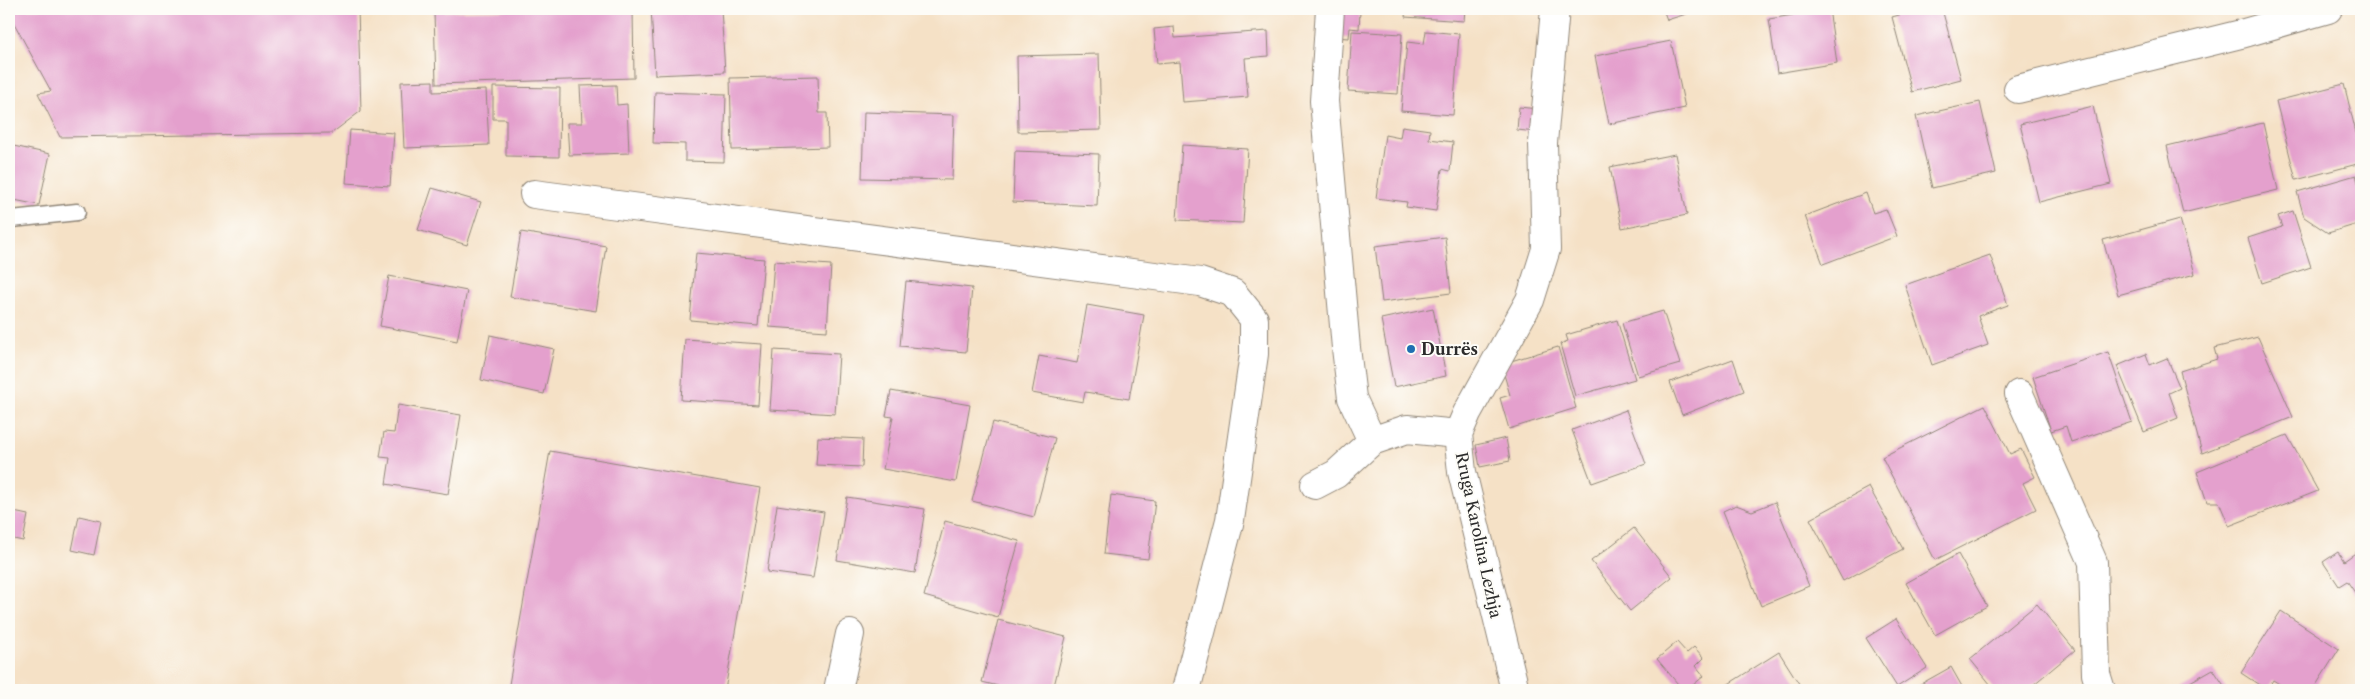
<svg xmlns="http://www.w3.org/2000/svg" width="2370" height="699" font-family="'Libre Caslon Text',serif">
<rect width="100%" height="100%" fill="#fdfcf7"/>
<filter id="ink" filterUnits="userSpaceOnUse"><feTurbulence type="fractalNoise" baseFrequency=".02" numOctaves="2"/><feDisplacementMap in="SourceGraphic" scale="10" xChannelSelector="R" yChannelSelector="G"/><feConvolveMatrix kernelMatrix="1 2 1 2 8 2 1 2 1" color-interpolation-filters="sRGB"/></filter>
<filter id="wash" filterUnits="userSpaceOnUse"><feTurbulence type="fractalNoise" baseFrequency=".0096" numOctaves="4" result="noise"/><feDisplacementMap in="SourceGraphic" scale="20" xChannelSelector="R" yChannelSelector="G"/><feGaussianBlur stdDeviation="1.12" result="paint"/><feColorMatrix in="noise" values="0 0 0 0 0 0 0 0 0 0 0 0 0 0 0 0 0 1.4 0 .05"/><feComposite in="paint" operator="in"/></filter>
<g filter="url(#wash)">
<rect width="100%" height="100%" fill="#f5e1c6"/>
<g id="blocks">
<!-- building -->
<g fill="#e4a0cd">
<path d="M9,9H358L361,111L332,133L60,137L38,93L51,91L9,14Z"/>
<path d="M539,9H633L634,78L436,84L434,12Z"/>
<path d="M651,9H721L725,72L655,75Z"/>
<path d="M1406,9H1465L1464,21L1405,17Z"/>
<path d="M1663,9H1702L1667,20Z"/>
<path d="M1792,9H1811V11L1829,9L1837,63L1777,73L1769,19L1793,15Z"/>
<path d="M1920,9H1942L1961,79L1912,92L1892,17Z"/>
<path d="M1333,10L1360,12L1359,29L1350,28L1349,38L1332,37Z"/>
<path d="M1174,27L1175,38L1268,31L1269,56L1245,58L1248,97L1183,102L1180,62L1157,64L1154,29Z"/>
<path d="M1352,31L1402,34L1398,94L1348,91Z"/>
<path d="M1426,31L1459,34L1453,115L1401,111L1407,42L1424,44Z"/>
<path d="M1671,41L1685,108L1609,124L1595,56Z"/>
<path d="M1099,54L1101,130L1018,132L1017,56Z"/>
<path d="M818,76L819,113H827L828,147L732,150L730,78Z"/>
<path d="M433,81V92L486,90L489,145L404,148L401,82Z"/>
<path d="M2344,84L2361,153V163L2296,180L2276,101Z"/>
<path d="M616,85L617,105L627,104L629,153L569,155L567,123H582L580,86Z"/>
<path d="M493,87L560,88L559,157L506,156V119H493Z"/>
<path d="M655,92L726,94L724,162L685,161V144L653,143Z"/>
<path d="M1980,102L1996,173L1932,188L1916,116Z"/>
<path d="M2093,106L2111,184L2039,202L2020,124Z"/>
<path d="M1519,107L1538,109L1536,132L1517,130Z"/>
<path d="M864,112L954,115L952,180L862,178Z"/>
<path d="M2263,123L2278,190L2183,213L2167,146Z"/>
<path d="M1402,126L1430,130L1429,139L1453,142L1450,171L1442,169L1436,211L1406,207L1407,202L1376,198L1385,135L1400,138Z"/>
<path d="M350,130L394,133L390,186L346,183Z"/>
<path d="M9,145L50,154L39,205L9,199Z"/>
<path d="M1182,145L1248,149L1243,223L1177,220Z"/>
<path d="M1015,151L1099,154L1097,206L1013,202Z"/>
<path d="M1675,154L1687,215L1622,228L1610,167Z"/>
<path d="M2356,175L2361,193V223L2328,233L2304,217L2297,192Z"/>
<path d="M432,188L481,202L467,245L418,230Z"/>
<path d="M1866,193L1873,213L1886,209L1897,236L1823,264L1805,216Z"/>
<path d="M2293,211L2311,267L2262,283L2248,238L2282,227L2278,216Z"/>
<path d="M2180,219L2195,274L2118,295L2103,240Z"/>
<path d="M521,232L606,246L596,311L510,297Z"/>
<path d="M1445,237L1451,293L1382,302L1375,246Z"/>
<path d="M696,253L764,259L758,326L690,320Z"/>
<path d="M1990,255L2008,305L1978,316L1988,345L1932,365L1905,285Z"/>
<path d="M774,261L831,265L827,331L769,327Z"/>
<path d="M389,276L467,291L457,341L380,326Z"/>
<path d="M906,281L972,288L966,352L900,346Z"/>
<path d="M1087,305L1144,315L1129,399L1085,392L1083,402L1032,393L1039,356L1077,363Z"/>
<path d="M1433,308L1446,376L1394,387L1381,319Z"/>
<path d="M1663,311L1680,364L1638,376L1622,323Z"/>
<path d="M1617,320L1635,379L1575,396L1560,344L1568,341L1566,335Z"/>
<path d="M490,335L554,349L544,394L481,380Z"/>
<path d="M2258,337L2293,417L2202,453L2180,371L2217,359L2214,348Z"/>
<path d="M685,339L762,344L758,405L681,400Z"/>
<path d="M1558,347L1576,408L1509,429L1500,398L1510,395L1501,364Z"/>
<path d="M774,350L839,354L835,414L770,410Z"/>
<path d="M2108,352L2132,422L2071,442L2066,426L2051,431L2033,377Z"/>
<path d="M2146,354L2150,365L2167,358L2180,388L2169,393L2178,418L2144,432L2117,366Z"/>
<path d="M1733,359L1744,391L1682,415L1670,382Z"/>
<path d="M891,391L970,405L956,482L883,469L893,417L886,416Z"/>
<path d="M398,405L461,415L448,494L386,484L390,458L380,457L384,432L394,433Z"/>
<path d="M1985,405L2010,454L2021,449L2035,477L2023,483L2036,509L1935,560L1882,457Z"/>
<path d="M1626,410L1646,464L1592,483L1572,430Z"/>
<path d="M993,422L1055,438L1034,517L972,501Z"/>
<path d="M2287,435L2318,491L2229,526L2219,502H2207L2197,472Z"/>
<path d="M818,437L863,439L862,467L816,465Z"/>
<path d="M1506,438L1510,461L1480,467L1476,445Z"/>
<path d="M550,451L760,488L725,690H508Z"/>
<path d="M1869,487L1903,549L1843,581L1810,519Z"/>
<path d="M1111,495L1155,501L1148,559L1104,554Z"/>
<path d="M847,497L925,509L915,573L837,560Z"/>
<path d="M1775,502L1809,586L1761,606L1723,511L1736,505L1752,511Z"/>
<path d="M777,505L824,512L813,578L767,572Z"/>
<path d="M9,511L28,515L23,541L9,538Z"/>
<path d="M79,516L101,521L94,555L72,550Z"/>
<path d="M945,521L1019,541L998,617L924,596Z"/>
<path d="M1634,528L1672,577L1630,611L1591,561Z"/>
<path d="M2361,549V591L2356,594L2347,581L2339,586L2323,562L2338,552L2344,561Z"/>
<path d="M1958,554L1987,606L1935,635L1906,583Z"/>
<path d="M2037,604L2075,650L2027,690H1995L1970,659Z"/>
<path d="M2281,611L2339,649L2313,690H2289L2273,680L2267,690L2241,673Z"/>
<path d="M1896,619L1927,668L1897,687L1866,638Z"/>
<path d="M998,620L1066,637L1053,690H1014L982,682Z"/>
<path d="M1677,642L1687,653L1694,647L1704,658L1696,666L1704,676L1687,690H1683L1657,659Z"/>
<path d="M1779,652L1803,690H1719Z"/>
<path d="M1951,667L1964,690H1910Z"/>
<path d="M2213,669L2227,690H2176Z"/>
</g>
</g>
</g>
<g filter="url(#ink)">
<use href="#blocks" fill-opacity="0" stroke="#908678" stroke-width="1"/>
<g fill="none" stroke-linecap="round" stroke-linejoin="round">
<!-- lane casing -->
<g stroke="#908678" stroke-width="19">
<path id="lane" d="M9,217L12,219L77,212"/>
</g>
<!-- street casing -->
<g stroke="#908678" stroke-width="30">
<g id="street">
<path d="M1330,9L1324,101L1346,348L1352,398L1372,441"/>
<path d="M2018,89L2241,34L2328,9"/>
<path d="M534,194L1200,282L1233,293L1254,319V354L1230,520L1186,690"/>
<path d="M2019,394L2093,562L2096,674L2101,690"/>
<path d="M1315,485L1336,474L1372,441L1407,429L1458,434"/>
<path d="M838,690L850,634"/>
<path d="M1515,690L1462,472L1458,434L1467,413L1530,300L1546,249L1543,143L1555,9"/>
</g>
</g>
<!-- lane -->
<use href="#lane" stroke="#fff" stroke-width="16"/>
<!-- street -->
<use href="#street" stroke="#fff" stroke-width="28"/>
</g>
</g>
<!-- markers -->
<circle fill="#1f6fb2" stroke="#fdfcf7" stroke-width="2" cx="1411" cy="349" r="5"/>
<g text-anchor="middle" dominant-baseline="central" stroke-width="4" stroke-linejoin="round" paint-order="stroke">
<!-- poi labels -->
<g font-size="16" font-weight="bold" fill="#2b2b2b" stroke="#fdfcf7" text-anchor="start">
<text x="1421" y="349">Durrës</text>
</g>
<!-- street labels -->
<g font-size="16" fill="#2b2b2b" stroke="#fdfcf7">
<text transform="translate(1479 535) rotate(78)">Rruga Karolina Lezhja</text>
</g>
</g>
<!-- margin -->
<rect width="2370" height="699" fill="none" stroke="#fdfcf7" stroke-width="30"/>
</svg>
